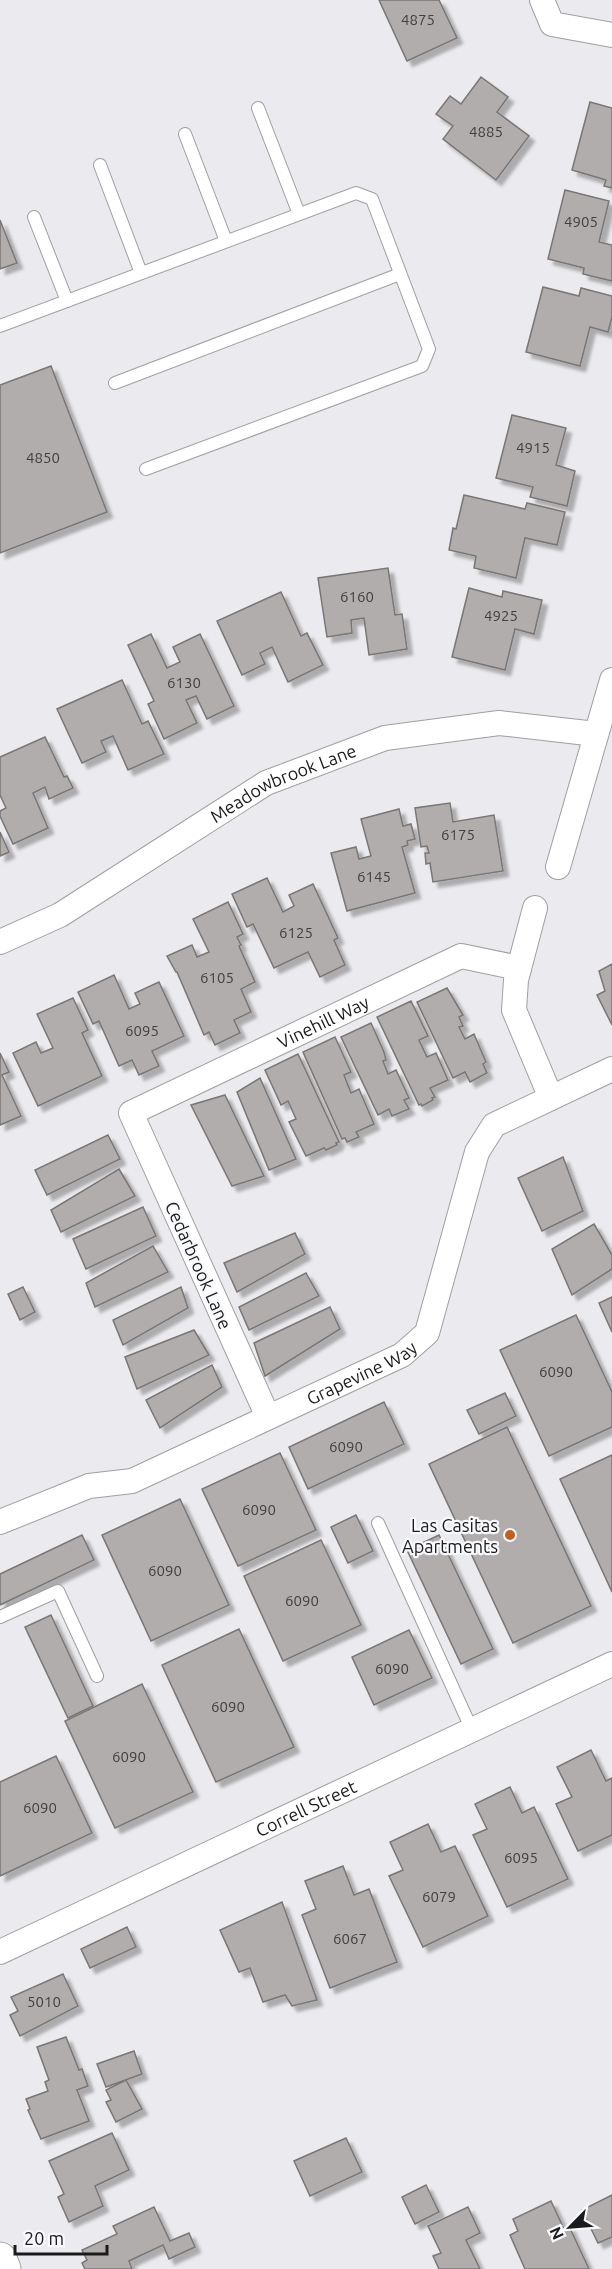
<svg xmlns="http://www.w3.org/2000/svg" width="612" height="2269" font-family="Ubuntu,sans-serif">
<defs>
<filter id="shadow"><feDropShadow dx="5.5" dy="5.5" stdDeviation="1.5" flood-color="#0004"/></filter>
</defs>
<rect width="100%" height="100%" fill="#ebebef"/>
<!-- building -->
<g fill="#b1adac" stroke="#797674" stroke-width="1.5" filter="url(#shadow)">
<path d="M379,0H439L457,38L407,61Z"/>
<path d="M481,77L508,97L497,112L529,136L496,180L443,139L453,126L436,114L450,96L461,104Z"/>
<path d="M590,102L612,108V188L604,186L606,180L572,170Z"/>
<path d="M565,190L609,201L599,242L612,245V281L583,274L584,268L548,259Z"/>
<path d="M0,220L17,263L0,269Z"/>
<path d="M543,287L579,296L581,288L612,296V317L608,332L590,327L580,366L526,352Z"/>
<path d="M51,366L107,512L0,553V385Z"/>
<path d="M512,415L566,428L556,465L575,471L567,506L530,497L533,487L496,478Z"/>
<path d="M464,495L525,509L527,503L565,512L557,545L525,538L516,578L474,568L476,556L449,550L453,528L456,529Z"/>
<path d="M388,568L395,615L402,614L407,649L369,655L364,618L351,620L352,633L327,637L318,578Z"/>
<path d="M469,588L502,597L503,591L542,600L534,634L515,629L505,670L452,657Z"/>
<path d="M281,592L301,636L307,633L323,665L288,682L272,647L260,653L265,664L242,675L217,621Z"/>
<path d="M151,634L167,668L180,662L173,647L200,634L234,706L207,719L196,696L186,700L197,723L164,739L148,704L154,701L128,645Z"/>
<path d="M122,680L142,724L148,721L164,754L128,770L113,736L101,741L106,752L82,763L57,709Z"/>
<path d="M45,737L64,777L67,776L73,788L49,799L45,787L33,793L48,828L13,844L0,816V811L6,808L0,795V757Z"/>
<path d="M450,803L453,822L494,815L503,871L433,882L430,863L426,864L425,853H429L427,846L421,847L415,808Z"/>
<path d="M399,809L403,826L411,824L415,839L407,841L408,845L402,847L415,893L347,911L331,853L356,847L359,859L371,856L361,819Z"/>
<path d="M0,832L9,852L0,856Z"/>
<path d="M267,878L283,912L294,906L289,895L313,884L338,938L334,940L345,965L320,977L308,952L274,968L253,924L247,927L232,894Z"/>
<path d="M228,902L243,934L237,937L241,945L239,946L255,982L241,989L251,1012L234,1020L240,1033L215,1045L209,1032L204,1035L177,972H176L167,956L192,945L197,957L209,952L193,919Z"/>
<path d="M612,964V1025L597,995L605,991L599,971Z"/>
<path d="M114,975L129,1009L140,1004L135,993L159,982L184,1036L152,1051L159,1066L139,1075L132,1060L119,1066L99,1021L93,1024L78,992Z"/>
<path d="M447,988L463,1015L459,1017L463,1026L459,1027L465,1039L474,1034L486,1062L483,1064L487,1073L470,1082L465,1072L453,1078L417,1002Z"/>
<path d="M73,998L88,1030L82,1033L102,1076L38,1106L13,1053L36,1042L41,1053L53,1048L37,1014Z"/>
<path d="M411,1001L428,1036L419,1040L427,1057L436,1053L448,1080L430,1088L435,1097L432,1098L433,1100L422,1106L421,1104L419,1105L377,1017Z"/>
<path d="M371,1023L384,1052L386,1060L383,1061L388,1074L396,1070L409,1098L404,1100L409,1109L392,1116L389,1109L378,1115L341,1037Z"/>
<path d="M335,1037L351,1072L344,1075L351,1093L359,1089L374,1124L356,1132L359,1137L347,1142L345,1138L342,1139L303,1052Z"/>
<path d="M0,1053L9,1072L2,1075L21,1116L0,1125Z"/>
<path d="M298,1054L339,1142L336,1143L337,1145L326,1150L324,1148L306,1156L289,1122L296,1119L288,1101L281,1105L265,1070Z"/>
<path d="M260,1078L296,1159L269,1170L237,1092Z"/>
<path d="M225,1095L264,1176L232,1186L191,1105Z"/>
<path d="M108,1135L120,1159L47,1195L35,1170Z"/>
<path d="M563,1157L583,1211L542,1231L518,1178Z"/>
<path d="M119,1169L135,1196L61,1232L51,1210Z"/>
<path d="M143,1207L156,1236L86,1269L73,1239Z"/>
<path d="M594,1224L612,1255V1269L572,1295L552,1249Z"/>
<path d="M295,1233L305,1254L237,1292L224,1263Z"/>
<path d="M153,1246L168,1272L95,1307L86,1283Z"/>
<path d="M306,1273L319,1296L249,1330L239,1307Z"/>
<path d="M23,1287L35,1312L20,1320L8,1294Z"/>
<path d="M181,1287L188,1308L123,1345L113,1320Z"/>
<path d="M612,1297V1332L599,1303Z"/>
<path d="M330,1307L340,1329L265,1376L254,1343Z"/>
<path d="M576,1315L612,1392V1427L549,1456L500,1350Z"/>
<path d="M194,1330L209,1355L137,1389L125,1357Z"/>
<path d="M212,1365L222,1387L160,1428L146,1400Z"/>
<path d="M505,1393L516,1416L479,1434L467,1410Z"/>
<path d="M384,1402L404,1444L308,1489L289,1447Z"/>
<path d="M507,1427L591,1606L513,1643L429,1464Z"/>
<path d="M280,1453L316,1530L238,1566L202,1489Z"/>
<path d="M612,1455V1592L560,1479Z"/>
<path d="M180,1499L229,1605L151,1641L102,1535Z"/>
<path d="M356,1515L373,1551L348,1563L331,1527Z"/>
<path d="M82,1535L94,1560L0,1605V1574Z"/>
<path d="M439,1535L493,1649L461,1664L407,1550Z"/>
<path d="M321,1540L361,1625L283,1661L244,1576Z"/>
<path d="M51,1615L93,1706L68,1718L25,1627Z"/>
<path d="M239,1629L294,1747L216,1782L162,1665Z"/>
<path d="M409,1630L432,1678L374,1705L352,1657Z"/>
<path d="M142,1684L193,1792L115,1828L65,1721Z"/>
<path d="M591,1750L606,1781L612,1778V1835L578,1851L556,1804L572,1797L557,1767Z"/>
<path d="M56,1756L92,1833L0,1876V1782Z"/>
<path d="M510,1787L522,1813L534,1807L568,1879L507,1907L473,1835L487,1829L475,1804Z"/>
<path d="M428,1824L441,1852L455,1846L488,1916L423,1947L389,1876L403,1870L390,1842Z"/>
<path d="M343,1866L354,1895L369,1889L397,1962L330,1988L302,1915L316,1909L305,1881Z"/>
<path d="M282,1902L317,2000L292,2006L285,1995L263,2002L250,1968L239,1972L220,1930Z"/>
<path d="M127,1927L136,1947L90,1968L81,1949Z"/>
<path d="M63,1974L78,2006L20,2036L10,2015L18,2011L11,1997Z"/>
<path d="M66,2037L79,2070L82,2069L88,2086L77,2090L89,2121L41,2139L28,2110L30,2109L26,2099L48,2091L45,2082L49,2080L37,2047Z"/>
<path d="M134,2051L142,2074L106,2087L97,2064Z"/>
<path d="M126,2080L142,2109L116,2122L106,2102L111,2100L106,2090Z"/>
<path d="M112,2133L129,2170L95,2186L103,2206L69,2222L58,2197L64,2194L49,2161Z"/>
<path d="M346,2138L362,2172L310,2196L294,2161Z"/>
<path d="M426,2185L439,2212L415,2224L402,2197Z"/>
<path d="M612,2195V2237L598,2243L582,2210Z"/>
<path d="M551,2201L564,2229L569,2226L589,2269H525L510,2235L518,2231L513,2219Z"/>
<path d="M154,2207L170,2241L189,2233L195,2247L169,2259L163,2245L129,2261L132,2269H85L82,2263L87,2260L82,2250L117,2234L113,2226Z"/>
<path d="M468,2207L480,2233L466,2240L480,2269H439L433,2256L441,2253L428,2226Z"/>
</g>
<g fill="none" stroke-linecap="round" stroke-linejoin="round">
<!-- lane casing -->
<g stroke="#9f9fa2" stroke-width="14">
<g id="lane">
<path d="M258,108L299,214"/>
<path d="M185,134L226,241"/>
<path d="M100,165L141,273"/>
<path d="M34,217L67,301"/>
<path d="M0,326L356,193L372,199L429,349L422,366L146,469"/>
<path d="M115,383L400,274"/>
<path d="M378,1523L472,1730"/>
<path d="M0,1617L58,1591L97,1676"/>
</g>
</g>
<!-- street casing -->
<g stroke="#9f9fa2" stroke-width="26">
<g id="street">
<path d="M542,0L552,24L612,35"/>
<path d="M558,867L612,680"/>
<path d="M535,908L516,980L514,1010L551,1098"/>
<path id="s1" d="M0,942L60,915L266,783L385,738L499,723L596,734"/>
<path id="s2" d="M268,1417L131,1113L461,956L519,968"/>
<path id="s3" d="M0,1522L89,1486L132,1481L402,1355L427,1333L477,1152L494,1125L612,1069"/>
<path id="s4" d="M0,1952L612,1664"/>
</g>
</g>
<!-- secondary casing -->
<g stroke="#9f9fa2" stroke-width="35">
<path id="secondary" d="M0,2259L4,2269"/>
</g>
<!-- lane -->
<use href="#lane" stroke="#fff" stroke-width="12"/>
<!-- street -->
<use href="#street" stroke="#fff" stroke-width="24"/>
<!-- secondary -->
<use href="#secondary" stroke="#fff" stroke-width="33"/>
</g>
<!-- markers -->
<circle fill="#c15f22" stroke="#f8f9fc" stroke-width="2" cx="510" cy="1535" r="6"/>
<g text-anchor="middle" dominant-baseline="central" stroke-width="4.5" stroke-linejoin="round" paint-order="stroke">
<!-- number labels -->
<g font-size="15" fill="#404040">
<text x="418" y="19">4875</text>
<text x="486" y="131">4885</text>
<text x="581" y="221">4905</text>
<text x="533" y="447">4915</text>
<text x="43" y="457">4850</text>
<text x="357" y="596">6160</text>
<text x="501" y="615">4925</text>
<text x="184" y="682">6130</text>
<text x="458" y="834">6175</text>
<text x="374" y="876">6145</text>
<text x="296" y="932">6125</text>
<text x="217" y="977">6105</text>
<text x="142" y="1030">6095</text>
<text x="556" y="1371">6090</text>
<text x="346" y="1446">6090</text>
<text x="259" y="1509">6090</text>
<text x="165" y="1570">6090</text>
<text x="302" y="1600">6090</text>
<text x="392" y="1668">6090</text>
<text x="228" y="1706">6090</text>
<text x="129" y="1756">6090</text>
<text x="40" y="1807">6090</text>
<text x="521" y="1857">6095</text>
<text x="439" y="1896">6079</text>
<text x="350" y="1938">6067</text>
<text x="44" y="2001">5010</text>
</g>
<!-- street labels -->
<g font-size="18" fill="#1b1b1c" stroke="#f8f9fc">
<text stroke="none"><textPath href="#s1" startOffset="326">Meadowbrook Lane</textPath></text>
<text stroke="none"><textPath href="#s2" startOffset="546">Vinehill Way</textPath></text>
<text transform="translate(199 1265) rotate(66)">Cedarbrook Lane</text>
<text stroke="none"><textPath href="#s3" startOffset="393">Grapevine Way</textPath></text>
<text stroke="none"><textPath href="#s4" startOffset="338">Correll Street</textPath></text>
</g>
<!-- poi labels -->
<g font-size="18" fill="#1b1b1c" stroke="#f8f9fc" text-anchor="end">
<text x="498" y="1525">Las Casitas<tspan x="498" dy="21">Apartments</tspan></text>
</g>
</g>
<!-- north arrow -->
<g transform="translate(570 2227) rotate(245)" stroke="#f8f9fc" stroke-width="4.5" paint-order="stroke">
<path d="M0-4.5L10 22L0 15L-10 22Z" fill="#1b1b1c"/>
<text y="-9" font-size="16" font-weight="bold" text-anchor="middle" fill="#1b1b1c">N</text>
</g>
<!-- scale -->
<path d="M15 2245v9h92v-9" fill="none" stroke="#1b1b1c" stroke-width="3"/>
<text x="24" y="2245" font-size="18" fill="#1b1b1c" stroke="#f8f9fc" stroke-width="4.5" paint-order="stroke">20 m</text>
</svg>
